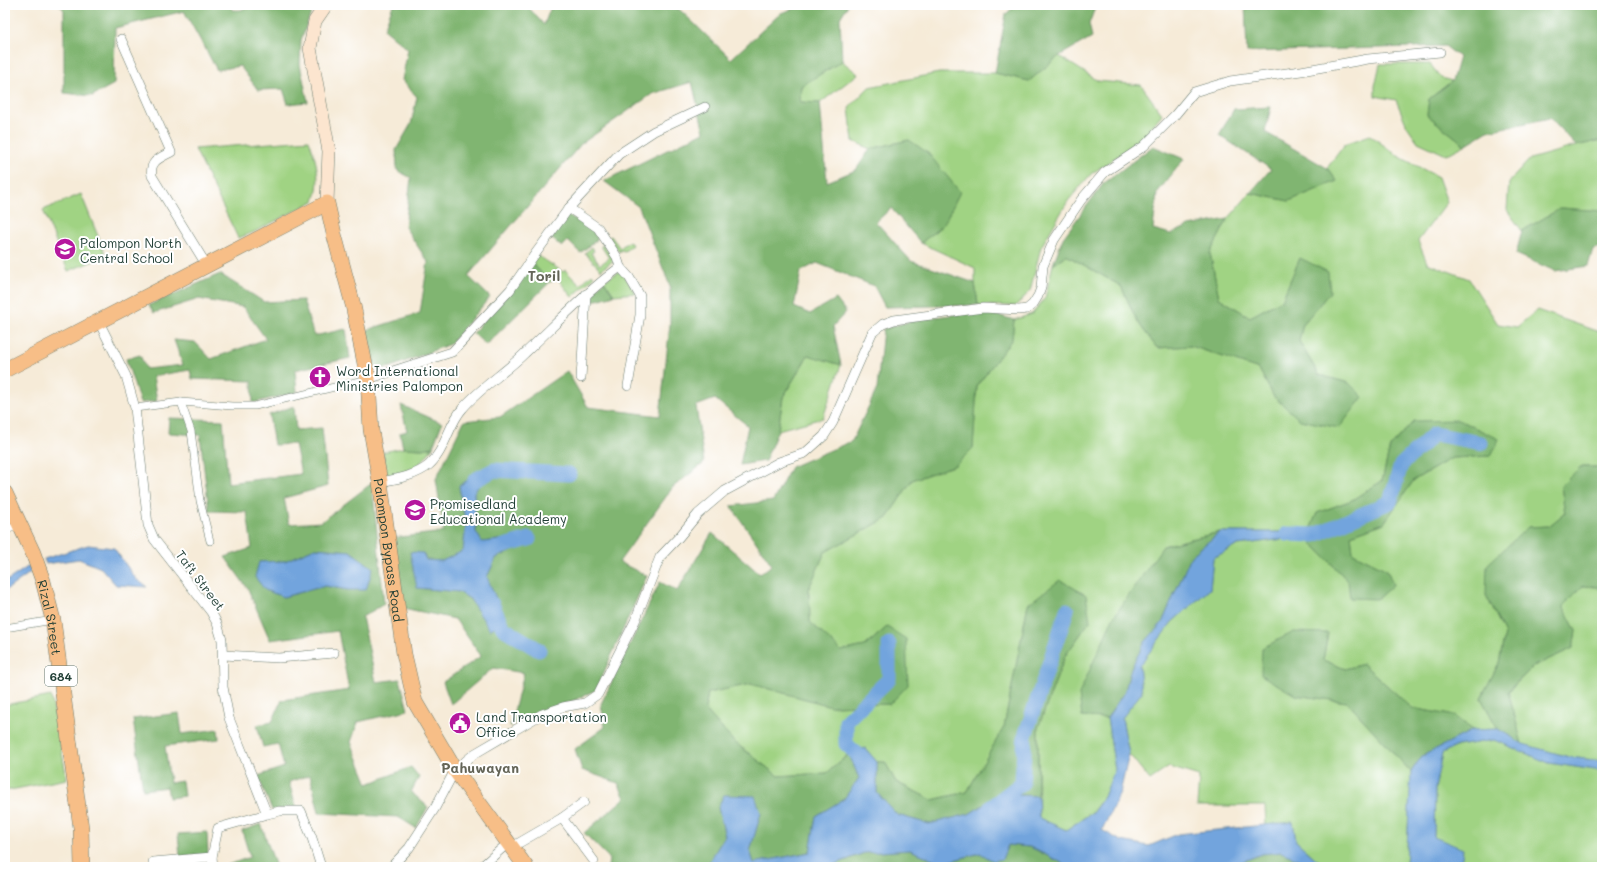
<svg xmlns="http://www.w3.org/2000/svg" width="1607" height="872" font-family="Mali,sans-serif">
<rect width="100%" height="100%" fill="#fff"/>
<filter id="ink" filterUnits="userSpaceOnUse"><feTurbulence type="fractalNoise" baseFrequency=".025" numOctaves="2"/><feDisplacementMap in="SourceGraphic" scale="8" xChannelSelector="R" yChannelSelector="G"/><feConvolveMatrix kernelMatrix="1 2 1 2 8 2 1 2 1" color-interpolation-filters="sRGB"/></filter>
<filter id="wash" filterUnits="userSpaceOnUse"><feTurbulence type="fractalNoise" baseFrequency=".012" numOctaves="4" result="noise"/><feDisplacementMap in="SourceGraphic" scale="16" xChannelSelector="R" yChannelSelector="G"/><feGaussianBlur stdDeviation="0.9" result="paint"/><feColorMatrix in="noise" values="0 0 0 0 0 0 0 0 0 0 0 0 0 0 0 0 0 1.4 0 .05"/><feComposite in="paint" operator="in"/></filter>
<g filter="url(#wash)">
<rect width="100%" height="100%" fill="#f6ebd8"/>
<!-- green -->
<g fill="#a0d383" stroke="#60885c">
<path d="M1059,56L1098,81L1141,85L1162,114L1140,141L1091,174L1068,201L1041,247L1030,291L1016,306L978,305L975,283V268L921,243L944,224L909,140L870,149L853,141L849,108L869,87L939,73H995L1029,81Z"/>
<path d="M842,61L858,74L820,103L800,102L801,86Z"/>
<path d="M1380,64H1430L1441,78L1452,81L1429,99L1427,115L1465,145L1446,155L1418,142L1407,126L1396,100L1375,96V86Z"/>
<path d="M1370,135L1398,156L1438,177L1447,202L1418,241L1427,263L1469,279L1498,324L1517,327L1537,310L1602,333V467H1580L1561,486L1565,513L1549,526L1528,527L1486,595L1505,634L1499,663L1481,698L1498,729L1473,730L1455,716L1412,708L1363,664L1345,669L1323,660L1328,633L1295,695L1347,702L1411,772L1406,867H1325L1296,841L1293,822L1266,825L1265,806H1197L1199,776L1169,767L1150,780L1129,754L1122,718L1142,692L1139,666L1172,622L1210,589L1213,558L1238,545L1305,536L1348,581L1377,599L1393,584L1387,570L1353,553L1351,535L1384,523L1414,480L1452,458L1491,456L1390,447L1382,481L1352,500L1317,513L1309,532H1220L1163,546L1082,717L1107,718L1115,769L1104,797L1092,812L1066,830L1039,818L1038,728L1065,656L1090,621L1028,604L1004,727L967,792L932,800L896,782L885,762H877L865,748L848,754L827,773L778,776L733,741L705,709L708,693L751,684L831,706L890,704L887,627L865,646L841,651L810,622L809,588L825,552L887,518L912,480L956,465L973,448L977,386L1012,339L1014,320L1032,314L1045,298L1053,264L1066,255L1121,286L1137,321L1157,348L1191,346L1259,369L1274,397L1349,383L1319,375L1299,341L1303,324L1330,292L1300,258L1282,300L1250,317L1219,298L1210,253L1228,219L1250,193L1289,201L1337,181L1327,168L1345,144Z"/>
<path d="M309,140C316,160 322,180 314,201L254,232L238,238L195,149Z"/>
<path d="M1602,140V211L1561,208L1522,231L1507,210L1509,182L1530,159L1576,146Z"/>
<path d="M81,194L106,256L68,271L43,210Z"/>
<path d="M611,236L620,248L629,241L632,245L625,251L620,250L619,252L609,237Z"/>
<path d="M603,245L614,260L601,270L585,253L592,247L594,251L591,253L600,265L609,258L601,246Z"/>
<path d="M537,255L563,272L565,270L580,285L592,274L594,277L572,297L558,279L550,282L532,263Z"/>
<path d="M618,272L623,273L635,293L614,295L604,281Z"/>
<path d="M809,354L841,365L823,418L778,430L783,397Z"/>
<path d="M433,447C417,470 413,471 386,476L383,452L403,448L422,449Z"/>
<path d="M1583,586L1598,587L1602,592V761L1569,757L1522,744L1508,692L1534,666L1573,648L1576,631L1563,606Z"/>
<path d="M51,696L67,779L5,791V705Z"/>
<path d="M1494,740L1549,763L1602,771V867H1457L1461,865L1434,838L1435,789L1442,753L1457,746Z"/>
</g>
<!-- forest -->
<g fill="#80b571" stroke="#507952" fill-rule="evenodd">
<path d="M59,5H230L232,10H240L254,5H314L301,40L300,65L308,102L288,104L283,89L258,90L240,66L217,70L184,11L115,28L114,84L92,96L64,93V10Z"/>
<path d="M393,5H528L529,8L544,25L551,7L549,5H651L679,9L731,59L781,13L803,5H848L840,18L842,61L801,86L800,102L820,103L827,182L856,170L870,149L909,140L928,153L960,192L944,224L921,243L891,208L876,222L911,261L975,283L978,305L885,307L874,286L817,263L801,271L794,307L810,314L836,299L846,312L833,326L841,365L808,355L783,397L778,430L765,461L740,465L748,426L715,399L696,406L704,463L673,487L619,562L647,576L596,690L575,700L533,714L510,726L524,673L493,668L451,704L443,682L481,656L455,619L403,608L392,538L444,532L436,479L464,421L500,417L567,371L588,407L660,416L670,324V286L639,207L604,181L704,132L692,82L652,94L581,144L468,276L490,297L450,344L391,367L375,370L367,330L420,313L428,262L405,227L411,178L397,170L396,150L411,124L417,97L402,80L408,49L384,29ZM507,468L508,474L485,479L474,491L476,532L482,542L523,537L525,545L496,558L487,577L490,629L470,599L459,592L417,588L423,553L426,560L442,561L463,551L466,525L459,486Z"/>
<path d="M1016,5H1096L1089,24L1092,37L1059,56L1029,81L995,73L1006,14Z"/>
<path d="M1245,5H1602V140L1576,146L1550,118L1488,131L1465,145L1427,115L1429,99L1452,81L1459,57L1445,46L1247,52Z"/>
<path d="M1271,107L1265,132L1327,168L1337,181L1289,201L1250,193L1271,169L1219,135L1234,109Z"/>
<path d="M1153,146L1184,159L1157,193L1153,229L1171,234L1189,226L1228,219L1210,253L1219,298L1250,317L1282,300L1300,258L1328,272L1330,292L1303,324L1299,341L1319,375L1349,383L1363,397L1339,428L1300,420L1274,397L1259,369L1191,346L1157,348L1137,321L1121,286L1066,255L1053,264L1063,238L1103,184Z"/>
<path d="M1561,208L1602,211V247L1593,249L1588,266L1555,271L1516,254L1522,231Z"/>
<path d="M568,215L591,228L598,239L580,253L568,241L562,247L550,237Z"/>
<path d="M532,263L550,282L486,345L473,333Z"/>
<path d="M220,274L264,302L303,300L314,336L346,329L350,358L295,370L297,392L253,403L252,381L192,379L190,370L153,376L157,401L140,403L126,359L140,355L146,369L183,365L174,340L195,342L211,359L266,339L243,307L199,299L154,313L149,305Z"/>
<path d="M604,281L614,295L590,302V294Z"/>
<path d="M984,311L1014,320L1012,339L977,386L973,448L956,465L912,480L887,518L825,552L809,588L810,622L841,651L865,646L887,627L906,639L908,685L890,704L831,706L751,684L708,693L705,709L733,741L778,776L827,773L849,754L859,778L844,799L816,816L810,852L754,863L750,851L761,813L718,807L725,836L706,867H608L609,858L584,833L625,798L618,783L582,770L575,749L605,727L601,704L660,582L677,591L712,533L760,574L772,565L731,506L773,501L791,467L852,441L877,389L883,329L919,319Z"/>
<path d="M401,405L442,423L433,447L422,449L403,448L400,433L407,431Z"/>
<path d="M294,406L296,430L322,428L328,486L284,498L289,524L321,522L372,483L384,604L362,617L376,682L400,679L408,710L358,722L351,742L368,784L411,767L419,777L411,792L428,807L416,828L398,817L319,813L310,775L289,782L296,808L272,810L258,776L284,767L278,744L263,747L257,725L272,722L282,700L349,690L338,631L270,640L248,589L225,557L252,548L247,512L209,511L200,435L168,433L169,418L223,420L228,483L301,474L295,444L274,445L269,415ZM315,548L350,551L373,568L348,590L325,586L283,597L259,562L285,561Z"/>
<path d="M1459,420L1499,439L1491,456L1452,458L1414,480L1384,523L1351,535L1353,553L1387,570L1393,585L1377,599L1350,598L1348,581L1305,536L1309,532L1317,513L1352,500L1382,481L1390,447L1414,421Z"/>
<path d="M1580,467H1602V592L1598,587L1583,586L1563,606L1576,631L1573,648L1534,666L1508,691L1522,744L1498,729L1481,698L1499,663L1505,634L1486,595L1487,565L1528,527L1549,526L1565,513L1561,486Z"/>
<path d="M1220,532L1191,556L1162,623L1145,642L1131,668L1125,691L1107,718L1082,717L1079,694L1113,618L1163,546Z"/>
<path d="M1060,580L1086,595L1090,621L1065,656L1038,728V796L1001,794L969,814L930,824L897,815L877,793V762H885L896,782L932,800L967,792L1004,727L1028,604Z"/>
<path d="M1294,632L1328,633L1323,660L1345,669L1363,664L1412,708L1455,716L1473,730L1422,756L1411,772L1347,702L1295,695L1261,675L1262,648Z"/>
<path d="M179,713L182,734L218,729L219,739L165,746L170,783L182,781L184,796L169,798L167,787L143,790L133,719Z"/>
<path d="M261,824L276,867H225V866L250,857L242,831Z"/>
<path d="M207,832L208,854L180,857L178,834Z"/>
<path d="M1008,845L1030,847L1070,867H828L864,853L910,850L943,863L981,853L1002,859Z"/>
<path d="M1281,852L1300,860L1308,867H1230L1261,854Z"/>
</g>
<!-- water -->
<g fill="#72a4dd" stroke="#487088">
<path d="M507,468L508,474L485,479L474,492L476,532L482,542L524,537L525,545L496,558L487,577L505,619L490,630L470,599L459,592L417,588L410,552L423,553L426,560L442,561L463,551L466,525L459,486L476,474Z"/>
<path d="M1220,532H1309L1305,536L1238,545L1213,558L1210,589L1172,622L1139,666L1142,692L1122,718L1129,754L1120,793L1102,830L1121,841L1149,846L1178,834L1293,822L1296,841L1325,867H1308L1300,860L1281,852L1261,854L1230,867H1070L1030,847L1008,845L1002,859L993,861L980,853L943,863L910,850L864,853L828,867H706L725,836L718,807L724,795L755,796L761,813L750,851L754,863L810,852L816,816L844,799L859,778L849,754L865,748L877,762V793L897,815L929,824L969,814L1001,794L1038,796L1039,818L1066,830L1093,812L1104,797L1115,769L1107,718L1125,691L1131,668L1145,642L1162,623L1191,556Z"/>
<path d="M88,545L114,548L136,579L147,587L116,585L101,568L79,559L46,564L44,559Z"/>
<path d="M315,548L350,551L373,568L366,590H348L325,586L283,597L265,590L255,577L259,562L285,561Z"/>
<path d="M29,566L31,572L5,591V582Z"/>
<path d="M1498,729L1523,744L1569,757L1602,761V771L1549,763L1494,740L1457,746L1442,753L1435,789L1434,837L1463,849L1461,865L1457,867H1406L1411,772L1422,756L1473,730Z"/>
</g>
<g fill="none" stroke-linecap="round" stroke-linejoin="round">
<!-- river -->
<g stroke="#72a4dd" stroke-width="15">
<path d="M475,480L494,470L569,474"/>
<path d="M1287,534L1315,535L1390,502L1401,465L1434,434L1481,443"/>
<path d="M504,546L529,539"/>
<path d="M492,604L503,628L539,650"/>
<path d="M869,765L846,744V721L889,679V644"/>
<path d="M991,807L1022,783L1025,736L1067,610"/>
</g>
</g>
</g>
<g filter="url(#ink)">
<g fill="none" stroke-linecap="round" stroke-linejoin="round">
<!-- pedestrian casing -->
<g stroke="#6a7a6d" stroke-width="8">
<g id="pedestrian">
<path d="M181,402L191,431L200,501L210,541"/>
<path d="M135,408L181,402L232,406H255L368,379"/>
<path d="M5,531L20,524"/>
<path d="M5,628L53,620"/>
</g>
</g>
<!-- minor casing -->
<g stroke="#6a7a6d" stroke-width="10">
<g id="minor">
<path d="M121,39L171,152C160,158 149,161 152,176L207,266"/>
<path d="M569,208L598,228L617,257L620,267L629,277L640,296V315L628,386"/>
<path d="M99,322L126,376L135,408L148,525L154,539L211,612L217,623L222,640L223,687L229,718L267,814L218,828L212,857L213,867"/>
<path d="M581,378L586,294"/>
<path d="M368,379L452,352L510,290L533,257L569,208L619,154L654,131L705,107"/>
<path d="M380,482C396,479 416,476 429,465C446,450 448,424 463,408C480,388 506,372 525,353C556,324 585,293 620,267"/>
<path d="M223,655L279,658L334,653"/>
<path d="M267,814L280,811H301L312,838L321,867"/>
<path d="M562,818L594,861"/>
<path d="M512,847L562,818L584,802"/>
<path d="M153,862L212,857"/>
<path d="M391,867L409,848L435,808L455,770L474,754L542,714L563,707L585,703L598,694L635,621L660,557L679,537L698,514L725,491L779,462L805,453L824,436L833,422L872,333L883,324L894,320L983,308L1019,310L1027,309L1033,304L1038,296L1041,288L1043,266L1054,240L1081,200L1105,172L1144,146L1175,115L1194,92L1230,81L1301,71L1368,59L1440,52"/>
<path d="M481,867L508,843"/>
</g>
</g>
<!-- secondary casing -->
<g stroke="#6a7a6d" stroke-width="14">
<path id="secondary" d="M326,5L315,21L310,48L329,151L327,203"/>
</g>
<!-- primary casing -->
<g stroke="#6a7a6d" stroke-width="16">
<g id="primary">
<path id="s1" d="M5,370L327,203L334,234L353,305L368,379L371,430L380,482L404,654L415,702L455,770L526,867"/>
<path id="s2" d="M5,493L33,553L43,581L53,620L81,828L82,867"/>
</g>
</g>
<!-- pedestrian -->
<use href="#pedestrian" stroke="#fff" stroke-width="7"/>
<!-- minor -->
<use href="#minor" stroke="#fff" stroke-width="9"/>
<!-- secondary -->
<use href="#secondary" stroke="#fce5cf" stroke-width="13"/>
<!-- primary -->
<use href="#primary" stroke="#f7be87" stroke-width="15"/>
</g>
</g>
<!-- icons -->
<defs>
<g id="school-disc" transform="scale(1.15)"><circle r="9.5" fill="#b5179e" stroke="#fff"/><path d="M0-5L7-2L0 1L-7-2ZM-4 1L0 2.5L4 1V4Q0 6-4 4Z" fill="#fff"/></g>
<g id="church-disc" transform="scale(1.15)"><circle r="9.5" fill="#b5179e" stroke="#fff"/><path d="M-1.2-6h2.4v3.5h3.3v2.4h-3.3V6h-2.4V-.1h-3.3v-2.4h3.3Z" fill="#fff"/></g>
<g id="civic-disc" transform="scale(1.15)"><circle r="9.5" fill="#b5179e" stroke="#fff"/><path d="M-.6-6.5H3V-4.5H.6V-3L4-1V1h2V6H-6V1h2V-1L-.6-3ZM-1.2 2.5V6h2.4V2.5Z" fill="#fff"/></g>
</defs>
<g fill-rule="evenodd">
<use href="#school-disc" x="65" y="249"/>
<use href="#church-disc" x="320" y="377"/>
<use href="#school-disc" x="415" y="510"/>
<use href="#civic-disc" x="460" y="723"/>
</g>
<g text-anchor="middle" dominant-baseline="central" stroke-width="4" stroke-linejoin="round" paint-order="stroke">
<!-- shield labels -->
<rect fill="#fff" stroke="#627771" stroke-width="1" x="45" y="666" width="32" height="20" rx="3"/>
<g font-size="12" font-weight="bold" fill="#1f3d34">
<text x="61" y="676">684</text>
</g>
<!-- poi labels -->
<g font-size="13" fill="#1f3d34" stroke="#fff" text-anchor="start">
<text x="80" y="242">Palompon North<tspan x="80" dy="15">Central School</tspan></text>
<text x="336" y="370">Word International<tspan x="336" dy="15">Ministries Palompon</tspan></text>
<text x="430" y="503">Promisedland<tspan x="430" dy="15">Educational Academy</tspan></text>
<text x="476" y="716">Land Transportation<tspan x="476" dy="15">Office</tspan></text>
</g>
<!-- street labels -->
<g font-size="13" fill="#1f3d34" stroke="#fff">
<text stroke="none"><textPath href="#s1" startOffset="716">Palompon Bypass Road</textPath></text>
<text transform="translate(201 580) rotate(53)">Taft Street</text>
<text stroke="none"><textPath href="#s2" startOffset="133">Rizal Street</textPath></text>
</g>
<!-- neighbourhood labels -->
<g font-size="14" font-weight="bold" fill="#646558" stroke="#fff">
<text x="544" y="275">Toril</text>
<text x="480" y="767">Pahuwayan</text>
</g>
</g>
<!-- margin -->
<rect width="1607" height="872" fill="none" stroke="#fff" stroke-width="20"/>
</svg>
